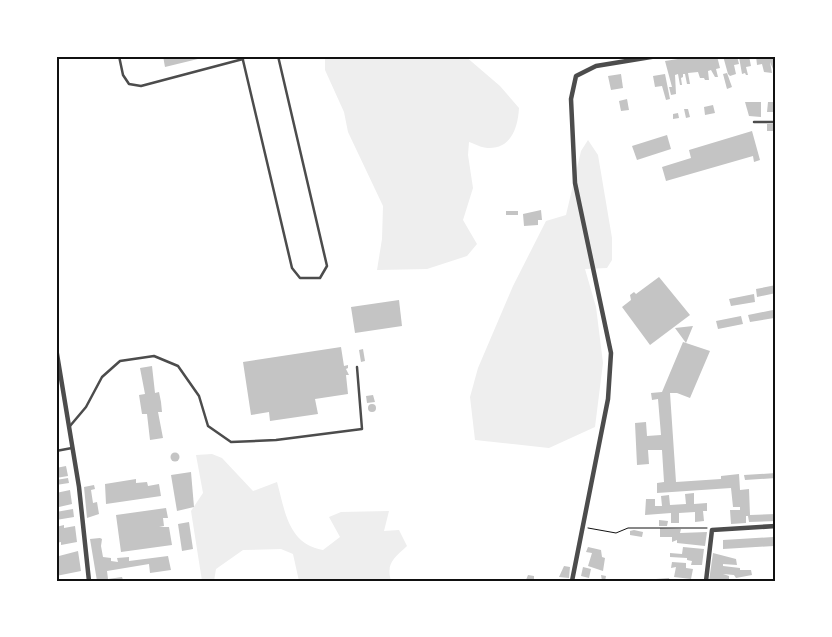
<svg xmlns="http://www.w3.org/2000/svg" width="832" height="637" font-family="Roboto,sans-serif">
<rect width="100%" height="100%" fill="#fff"/>
<!-- green -->
<g fill="#eee">
<path d="M325,56H465L500,86L519,108C518,126 512,149 488,148C482,148 475,144 469,142L468,155L473,188L463,220L477,244L467,256L427,269L377,270L382,239L383,206L348,132L344,112L325,70Z"/>
<path d="M588,140L598,155L612,238V260L607,268L585,269L596,307L603,363L595,427L549,448L475,440L470,397L478,368L513,286L546,221L566,215L581,151Z"/>
<path d="M212,454L222,458L253,491L277,482C285,511 288,544 323,550L340,537L329,517L341,512L389,511L384,531L399,530L407,546C394,558 386,563 391,581H299L293,554L281,549L243,550L216,569L214,581H202L191,511L203,493L196,455Z"/>
</g>
<!-- building -->
<g fill="#c4c4c4">
<path d="M163,56H202V58L165,67Z"/>
<path d="M697,56H717L720,68L716,69L718,77H715L711,70L708,71L709,80H705L704,78H700L698,72L688,73L690,84H687L685,74H683V77L681,78L682,85H680L678,74L675,75L676,94L671,95L669,87H672L665,61Z"/>
<path d="M723,56H737L739,64L734,65L736,74L730,76L728,74Z"/>
<path d="M749,56L751,66L746,67L748,75H746L745,73L742,74L739,57Z"/>
<path d="M756,56H776V69H773L770,62L772,73L764,72L762,64L757,65Z"/>
<path d="M727,73L732,87L727,89L723,74Z"/>
<path d="M621,74L623,88L611,90L608,76Z"/>
<path d="M665,74L670,99L666,100L662,86L655,87L653,76Z"/>
<path d="M627,99L629,110L621,111L619,101Z"/>
<path d="M745,102H761V117L749,116Z"/>
<path d="M768,102H776V112H767Z"/>
<path d="M713,105L715,113L705,115L704,107Z"/>
<path d="M684,109H688L690,117L686,118Z"/>
<path d="M678,113L679,118L673,119V114Z"/>
<rect x="767" y="124" width="9" height="7"/>
<path d="M752,131L760,160L754,162L753,156L666,181L662,167L691,158L689,150Z"/>
<path d="M667,135L671,149L637,160L632,146Z"/>
<path d="M541,210L542,220H538V225L524,226L523,214Z"/>
<rect x="506" y="211" width="12" height="4"/>
<path d="M659,277L690,315L650,345L622,307L631,300L630,295L634,292L636,294Z"/>
<path d="M776,285V293L757,297L756,289Z"/>
<path d="M754,294L755,302L731,306L729,299Z"/>
<path d="M399,300L402,326L355,333L351,307Z"/>
<path d="M773,310L774,318L750,322L748,315Z"/>
<path d="M741,316L743,324L718,329L716,321Z"/>
<path d="M693,326L686,343L710,351L690,398L677,393H670L676,482L721,479V476L739,474L740,490L749,489L750,515L776,514V521L749,522L748,516H746V523L731,524L730,510H740V507H733L731,488L657,493V483L664,482L662,450H648L649,464L637,465L635,423L646,422L647,436L661,435L658,399L652,400L651,393L662,392L683,342L686,343L675,328Z"/>
<path d="M341,347L344,366L348,365V368L346,369L349,375H346L348,394L315,399L318,414L270,421L269,412L251,415L243,362Z"/>
<path d="M363,349L365,361L361,362L359,350Z"/>
<path d="M152,366L155,393L159,392L161,402L162,412H158L163,438L150,440L147,414H142L139,395L145,394L140,368Z"/>
<path d="M373,395L375,402L367,403L366,396Z"/>
<circle cx="372" cy="408" r="4"/>
<circle cx="175" cy="457" r="4.5"/>
<path d="M66,466L68,476L56,478V468Z"/>
<path d="M191,472L194,507L177,511L171,475Z"/>
<path d="M776,473V478L745,480L744,475Z"/>
<path d="M68,478L69,483L56,485V480Z"/>
<path d="M136,479V483L147,482L148,486L159,484L161,496L106,504L105,484Z"/>
<path d="M94,485L95,489L91,490L93,503L97,502L99,514L87,518L84,487Z"/>
<path d="M70,490L72,504L59,507L56,493Z"/>
<path d="M694,493V504L707,503V511H703L704,521L695,522V512L679,513V523H671V513L645,515L646,499H655V506H662L661,496L669,495L670,505L686,504L685,494Z"/>
<path d="M166,508L168,518H163L164,526L159,527H169L172,545L121,552L116,515Z"/>
<path d="M73,509L74,517L56,520V512Z"/>
<path d="M659,520L668,521L667,526H659Z"/>
<path d="M189,522L193,549L182,551L178,524Z"/>
<path d="M64,525V528L75,526L77,542L61,545V542L56,543V527Z"/>
<path d="M660,528L681,529L680,533L707,532L705,546L677,543V540L672,542V537H660Z"/>
<path d="M634,530L643,532L642,537L630,535V531Z"/>
<path d="M773,537L774,546L723,549V540Z"/>
<path d="M100,538L102,539L101,546L103,557L111,558V561L118,562L117,558L129,557V561L168,556L171,570L150,573L149,564L107,571L108,579L122,577L123,580L97,581L90,539Z"/>
<path d="M588,547L601,550L602,557L605,558L603,571L588,566L592,553L586,552Z"/>
<path d="M683,547L704,549L702,565H691L692,561L687,560V558L670,557V553L682,554Z"/>
<path d="M56,548L59,556L78,551L81,571L56,576Z"/>
<path d="M713,553L736,559L737,565L723,564V566L740,568V570H751L752,575L736,578L734,575L723,574L729,576V581H709Z"/>
<path d="M672,562L686,563V568L693,569L691,579L674,577L676,567L671,568Z"/>
<path d="M564,566L570,567L569,578L559,577Z"/>
<path d="M583,567L591,569L589,578L581,576Z"/>
<path d="M528,575L534,576V581L526,580Z"/>
<path d="M601,575L606,576L605,581H602Z"/>
<path d="M669,578L670,581H656V579Z"/>
</g>
<g fill="none" stroke-linecap="round" stroke-linejoin="round">
<!-- path -->
<path stroke="#111" stroke-width="1" d="M588,528L616,533L628,528H707"/>
<!-- service -->
<g stroke="#4c4c4c" stroke-width="2.5">
<path d="M119,56L123,75L129,84L141,86L243,59"/>
<path d="M242,56L292,268L300,278H320L327,266L278,56"/>
<path d="M754,122H776"/>
<path d="M70,426L86,407L102,377L120,361L154,356L178,366L199,396L208,426L231,442L276,440L362,429L357,367"/>
<path d="M56,451L72,448"/>
<path d="M81,581L89,580"/>
</g>
<!-- minor -->
<g stroke="#4c4c4c" stroke-width="4.5">
<path d="M56,348L79,487L89,581"/>
<path d="M572,581L608,399L611,353L575,183L571,99L576,76L596,66L657,56"/>
<path d="M706,581L712,530L776,526"/>
</g>
</g>
<!-- border -->
<rect width="832" height="637" fill="none" stroke="#ffffff" stroke-width="115"/>
<rect x="58" y="58" width="716" height="522" fill="none" stroke="#111" stroke-width="2"/>
</svg>
